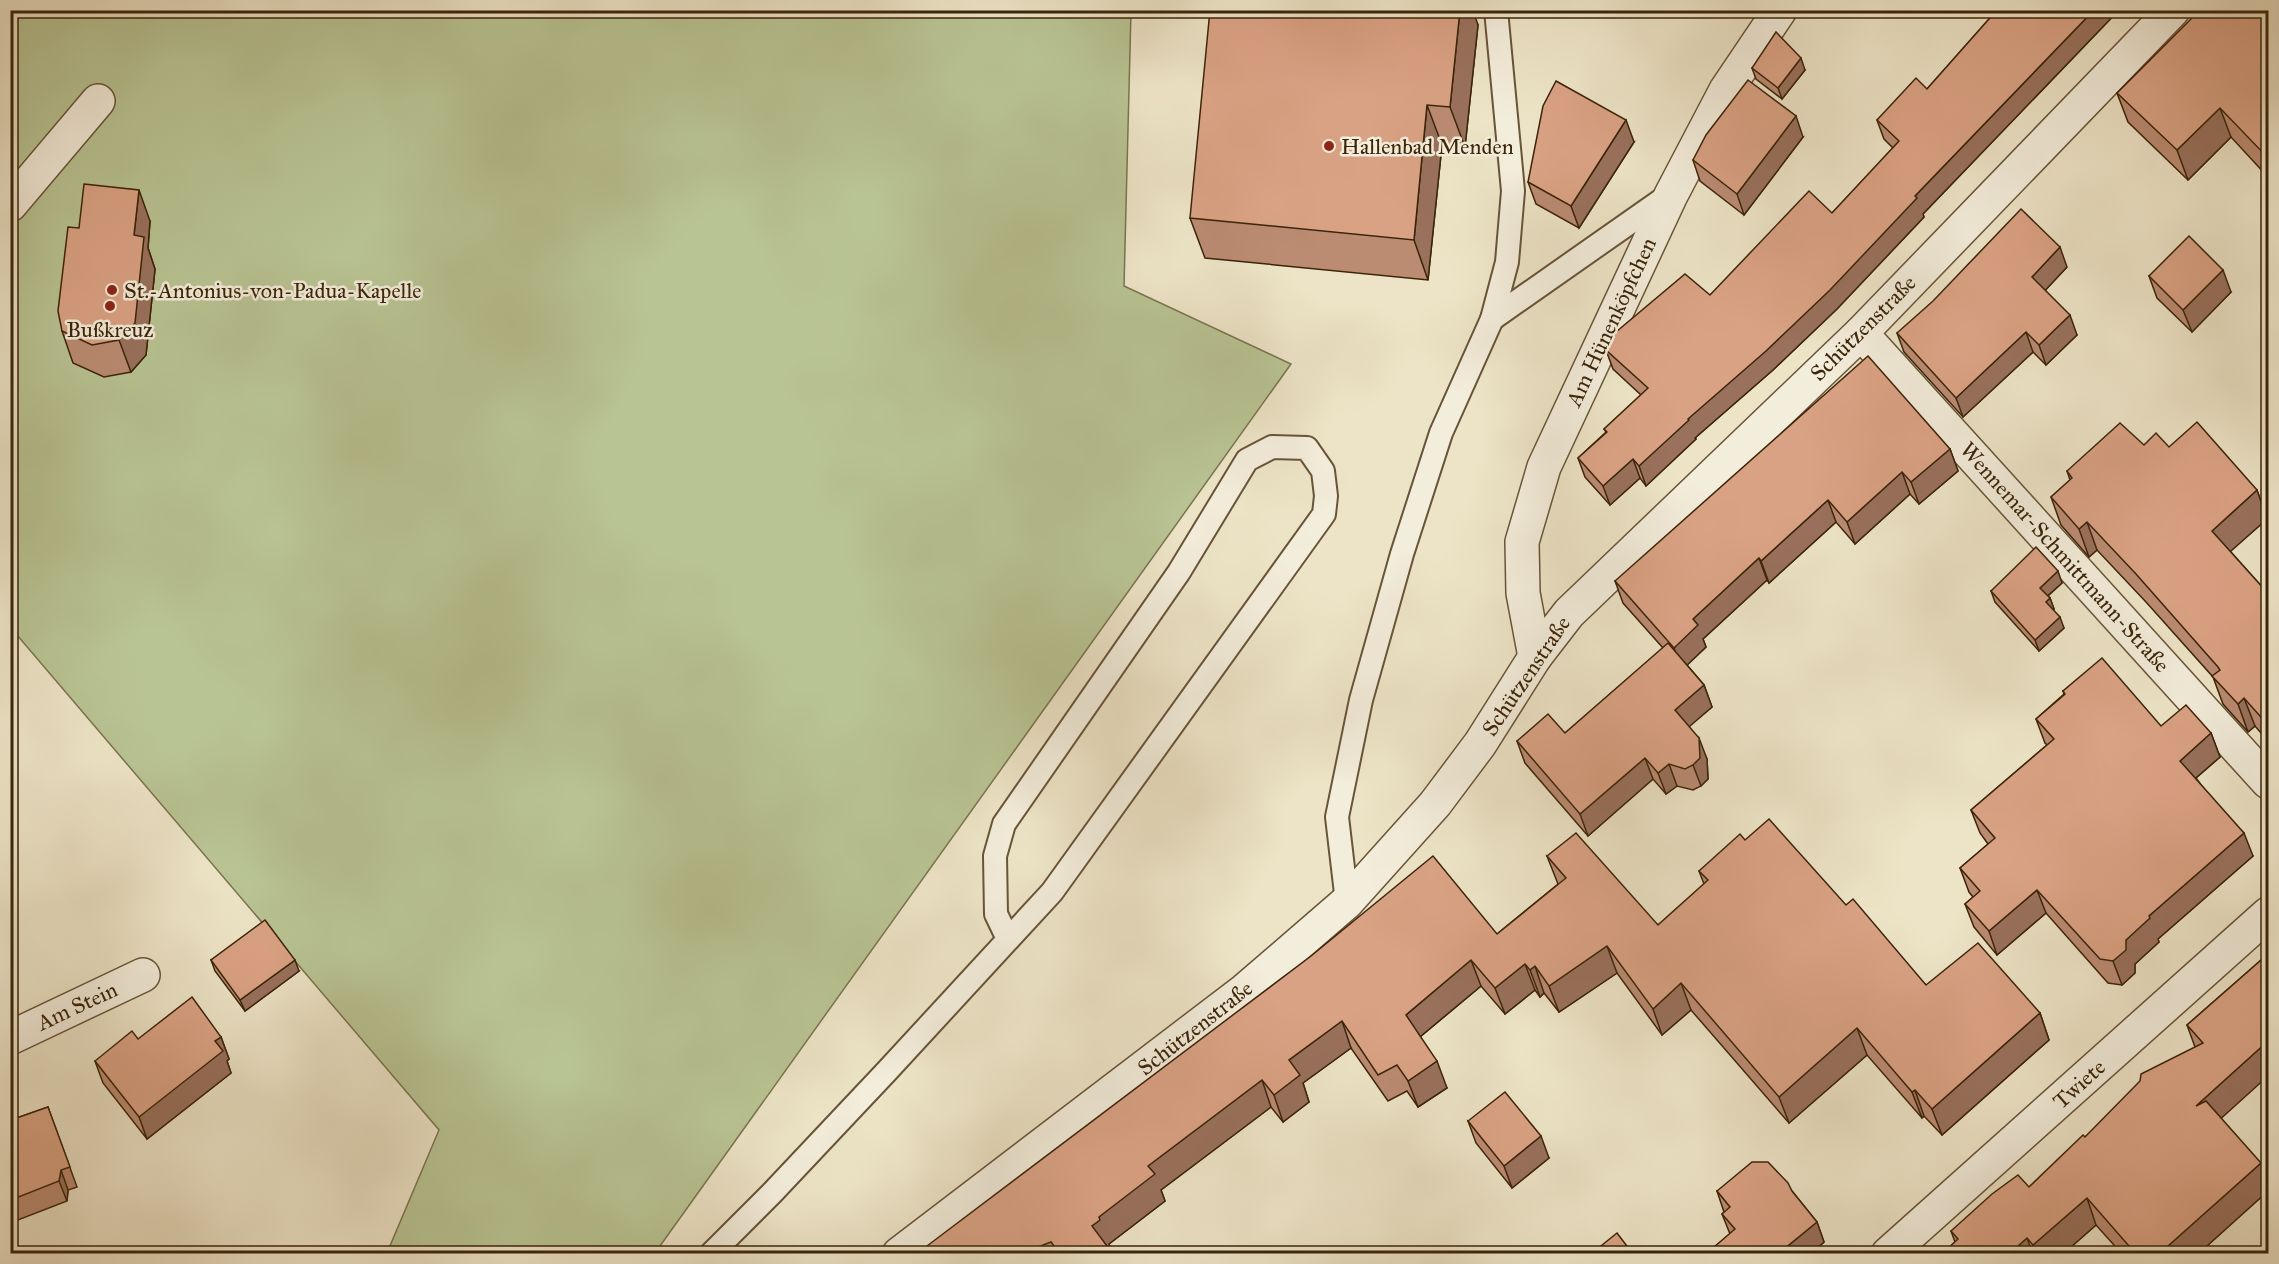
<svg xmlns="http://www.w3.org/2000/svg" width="2279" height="1264" font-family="'IM FELL Great Primer',serif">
<rect width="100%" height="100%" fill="#ede4c7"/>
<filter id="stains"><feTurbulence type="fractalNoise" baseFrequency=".00333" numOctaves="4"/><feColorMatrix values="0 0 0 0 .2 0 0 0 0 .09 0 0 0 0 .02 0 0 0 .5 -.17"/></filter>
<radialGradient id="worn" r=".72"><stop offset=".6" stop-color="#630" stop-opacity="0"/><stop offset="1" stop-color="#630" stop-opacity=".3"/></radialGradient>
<!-- green -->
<path fill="#b9c494" stroke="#7a744e" stroke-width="1.5" d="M10,11H1131L1124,286L1291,364L655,1253H387L439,1130L11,628Z"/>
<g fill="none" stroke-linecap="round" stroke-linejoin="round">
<!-- lane casing -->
<g stroke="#685438" stroke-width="26">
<g id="lane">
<path d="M1492,319L1669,195"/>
<path d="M1347,902L1337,817L1361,700L1402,554L1441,433L1492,319L1507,262L1513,191L1496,10"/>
<path d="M711,1254L772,1193L887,1071L1052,892L1324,514L1326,496L1323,471L1307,448L1272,447L1247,460L1179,572L1004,824L995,856L996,914L1008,939"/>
</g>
</g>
<!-- street casing -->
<g stroke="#685438" stroke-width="36">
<g id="street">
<path d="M10,205L98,101"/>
<path d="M1861,333L2268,782"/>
<path d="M1535,657L1523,593L1522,542L1544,467L1671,195L1726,90L1780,10"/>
<path d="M10,1038L143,975"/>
<path d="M899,1254L1245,990L1347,902L1435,804L1480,744L1535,657L1569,613L1861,333L2173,10"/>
<path d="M1888,1254L2268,914"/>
</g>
</g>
<!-- lane -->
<use href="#lane" stroke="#f3eddb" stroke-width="22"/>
<!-- street -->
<use href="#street" stroke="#f3eddb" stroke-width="33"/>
</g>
<!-- wall -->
<g fill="#bb8b72" stroke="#3b2409" stroke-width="1.5">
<path d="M1997,10H2119L1923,214L1924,217L1837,309L1773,370L1695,438L1696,439L1646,486L1640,478L1610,505L1585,477L1578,458L1606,432L1604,429L1641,395L1613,369L1606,350L1710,295L1832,213L1893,148L1884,139L1877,120L1927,89Z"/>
<path d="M2268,10V177L2231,137L2188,180L2128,122L2117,93Z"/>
<path d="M1478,25L1465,147L1442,145L1428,280L1205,258L1190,218Z"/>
<path d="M1752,68L1805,70L1782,99L1756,79Z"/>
<path d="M1803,137L1744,215L1700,181L1693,160Z"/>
<path d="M1634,142L1579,228L1536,204L1528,182Z"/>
<path d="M150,221L148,248L155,269L146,355L131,372L104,377L73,363L62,331L79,228Z"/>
<path d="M2067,267L2045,290L2077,335L2046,365L2033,352L1963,417L1904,352L1897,333Z"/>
<path d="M2149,276L2231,292L2192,332L2157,298Z"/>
<path d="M2144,445L2169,447L2257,490L2267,519L2230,551L2264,589L2268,585V741L2255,726L2248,732L2223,704L2213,677L2146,602L2097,550L2089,557L2061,525L2051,497L2070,480L2067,471Z"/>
<path d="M1950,449L1958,471L1919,504L1910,494L1855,544L1836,522L1769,583L1767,580L1703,639L1706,647L1687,665L1704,685L1712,707L1689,726L1707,759L1708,779L1701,786L1693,790L1677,786L1666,794L1653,779L1588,836L1525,763L1517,741L1565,733L1663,648L1623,603L1615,581Z"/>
<path d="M2062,583L2048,596L2050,598L2054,609L2053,610L2064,628L2039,651L1995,602L1991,591Z"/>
<path d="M2063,691L2161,726L2211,733L2220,757L2196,778L2253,856L2158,939L2159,942L2135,964V973L2122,985L2108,983L2046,913L1997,955L1974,927L1965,904L1973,897L1969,892L1960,868L1988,844L1980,833L1971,810L2047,745L2045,743L2036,719L2064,694Z"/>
<path d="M1745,840L1846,905L1926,985L2040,1013L2049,1040L1942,1135L1924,1116L1922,1118L1867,1055L1789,1123L1691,1010L1662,1035L1617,973L1559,1012L1544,993L1540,997L1535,990L1505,1014L1481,986L1420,1037L1447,1088L1418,1107L1407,1091L1388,1101L1351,1048L1303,1083L1309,1102L1283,1122L1271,1107L1161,1190L1165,1201L1109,1244L1110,1247L1108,1248L1113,1254H919L1497,934L1558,884L1547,856L1658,925L1704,884L1699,871Z"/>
<path d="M2268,954L2221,1119L2268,1184V1191L2198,1254H2122L2096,1225L2063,1254H1942L1955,1242L1951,1231L2029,1187L2085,1137L2195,1047L2187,1025Z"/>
<path d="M211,960L299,971L245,1011L215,971Z"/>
<path d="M221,1037L229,1059L227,1061L231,1073L147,1139L103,1083L95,1061L138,1039Z"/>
<path d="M48,1107L77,1187L68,1190L67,1201L18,1220L10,1214V1117L14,1119Z"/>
<path d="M1468,1121L1549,1158L1512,1188L1476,1143Z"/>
<path d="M1717,1191H1792L1817,1222L1824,1242L1811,1254H1706L1730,1234L1722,1214L1724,1212Z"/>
</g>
<!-- shaded-wall -->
<g fill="#99715c" stroke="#3b2409" stroke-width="1.5">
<path d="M1460,10H1473L1478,25L1465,147L1450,107Z"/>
<path d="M2094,10H2119L1923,214L1924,217L1837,309L1773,370L1695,438L1696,439L1646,486L1639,466L1915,196Z"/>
<path d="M1801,58L1805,70L1782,99L1778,88Z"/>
<path d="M1427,105L1442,145L1428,280L1414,240Z"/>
<path d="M2220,108L2231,137L2188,180L2177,150Z"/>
<path d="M1796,116L1803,137L1744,215L1737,194Z"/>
<path d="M1626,120L1634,142L1579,228L1571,206Z"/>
<path d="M139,190L150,221L148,248L155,269L146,355L131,372L119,340L134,235Z"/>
<path d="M2060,247L2067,267L2039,297L2032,277Z"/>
<path d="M2223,270L2231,292L2192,332L2183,310Z"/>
<path d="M2070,315L2077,335L2046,365L2039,345Z"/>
<path d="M2026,332L2033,352L1963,417L1956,398Z"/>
<path d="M1950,449L1958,471L1919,504L1911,482Z"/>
<path d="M1633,459L1640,478L1610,505L1603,486Z"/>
<path d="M1902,472L1910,494L1855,544L1847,522Z"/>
<path d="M2257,490L2267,519L2222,559L2212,531Z"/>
<path d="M1828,500L1836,522L1769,583L1761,561Z"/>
<path d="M2087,522L2097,550L2089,557L2079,529Z"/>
<path d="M1759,558L1767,580L1703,639L1706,647L1682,670L1674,648L1693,619Z"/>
<path d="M2058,571L2062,583L2044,599L2040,588Z"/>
<path d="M2050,598L2054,609L2050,613L2046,602Z"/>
<path d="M2060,617L2064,628L2039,651L2035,640Z"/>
<path d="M1704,685L1712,707L1683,732L1675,710Z"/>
<path d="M2244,698L2255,726L2248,732L2238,704Z"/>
<path d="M2211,733L2220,757L2189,784L2180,761Z"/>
<path d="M1699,738L1707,759L1708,779L1701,786L1693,765Z"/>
<path d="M1645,758L1653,779L1588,836L1580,814Z"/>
<path d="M1669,764L1677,786L1666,794L1658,773Z"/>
<path d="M2244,833L2253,856L2158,939L2159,942L2135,964V973L2122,985L2113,961L2126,940L2149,916Z"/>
<path d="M2037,890L2046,913L1997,955L1989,931Z"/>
<path d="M1607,946L1617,973L1559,1012L1549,986Z"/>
<path d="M295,960L299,971L245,1011L240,1000Z"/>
<path d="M1471,960L1481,986L1415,1041L1406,1015Z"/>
<path d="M1525,964L1535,990L1505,1014L1495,988Z"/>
<path d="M1535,966L1544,993L1540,997L1530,970Z"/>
<path d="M1681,983L1691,1010L1662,1035L1653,1009Z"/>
<path d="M2040,1013L2049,1040L1942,1135L1932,1109Z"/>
<path d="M1342,1021L1351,1048L1303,1083L1309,1102L1283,1122L1274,1095L1289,1060Z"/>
<path d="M1857,1028L1867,1055L1789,1123L1779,1097Z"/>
<path d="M221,1037L229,1059L227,1061L231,1073L147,1139L139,1117L215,1041Z"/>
<path d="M2268,1041V1076L2206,1132L2196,1106Z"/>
<path d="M1437,1061L1447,1088L1418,1107L1408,1081Z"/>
<path d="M1262,1080L1271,1107L1161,1190L1165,1201L1109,1244L1110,1247L1101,1253L1092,1226L1099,1217L1148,1166Z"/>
<path d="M1915,1090L1924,1116L1922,1118L1912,1092Z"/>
<path d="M1541,1136L1549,1158L1512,1188L1504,1166Z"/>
<path d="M2261,1163L2268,1184V1191L2198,1254H2159Z"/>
<path d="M61,1170L68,1190L67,1201L59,1181Z"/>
<path d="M2087,1198L2096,1225L2063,1254H2036L2033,1245Z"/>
<path d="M1817,1222L1824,1242L1811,1254H1778Z"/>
<path d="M2027,1238L2033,1254H2009Z"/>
</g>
<!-- building -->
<g fill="#daa284" stroke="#3b2409" stroke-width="1.5">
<path d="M1210,10H1460L1450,107L1427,105L1414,240L1190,218Z"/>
<path d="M1997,10H2094L1915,196L1917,198L1830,290L1766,351L1688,419L1689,420L1639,466L1633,459L1603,486L1578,458L1607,432L1604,429L1648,388L1606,350L1616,332L1685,274L1710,295L1809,191L1832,213L1899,141L1877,120L1916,78L1927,89Z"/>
<path d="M2200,10H2268V158L2220,108L2177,150L2117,93Z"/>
<path d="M1776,32L1801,58L1778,88L1752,68Z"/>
<path d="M1748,80L1796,116L1737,194L1693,160L1706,135Z"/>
<path d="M1556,81L1626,120L1571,206L1528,182L1543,106Z"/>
<path d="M84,184L139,190L134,235L144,237L135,323L119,340L92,345L62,331L58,311L68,227L79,228Z"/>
<path d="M2021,209L2060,247L2032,277L2070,315L2039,345L2026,332L1956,398L1897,333L1933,301Z"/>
<path d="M2189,236L2223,270L2183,310L2149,276Z"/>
<path d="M1868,356L1950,449L1911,482L1902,472L1847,522L1828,500L1761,561L1759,558L1693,619L1698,625L1674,648L1615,581Z"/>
<path d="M2197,422L2257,490L2212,531L2264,589L2268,585V725L2244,698L2238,704L2212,676L2220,670L2218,667L2136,574L2087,522L2079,529L2051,497L2072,478L2067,471L2120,423L2144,445L2156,433L2169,447Z"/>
<path d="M2036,547L2058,571L2040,588L2050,598L2046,602L2060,617L2035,640L1991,591Z"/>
<path d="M1668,643L1704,685L1675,710L1699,738L1700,758L1693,765L1685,769L1669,764L1658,773L1645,758L1580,814L1517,741L1548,714L1565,733Z"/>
<path d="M2102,658L2161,726L2186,705L2211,733L2180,761L2244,833L2149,916L2150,918L2126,940V950L2113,961L2100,959L2037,890L1989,931L1965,904L1980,891L1960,868L1995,838L1971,810L2054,739L2036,719L2065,694L2063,691Z"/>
<path d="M1769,819L1846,905L1853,899L1926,985L1978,943L2040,1013L1932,1109L1915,1090L1912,1092L1857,1028L1779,1097L1681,983L1653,1009L1607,946L1549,986L1535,966L1530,970L1525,964L1495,988L1471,960L1406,1015L1437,1061L1408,1081L1397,1065L1378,1075L1342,1021L1289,1060L1300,1075L1274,1095L1262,1080L1148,1166L1155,1174L1099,1217L1100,1220L1092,1226L1113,1254H1060L1051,1242L1020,1254H919V1252L1311,956L1433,856L1497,934L1566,878L1547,856L1576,833L1658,925L1708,880L1699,871L1740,834L1745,840Z"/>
<path d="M265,920L295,960L240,1000L211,960Z"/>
<path d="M2268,954V1041L2196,1106L2206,1101L2261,1163L2159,1254H2136L2087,1198L2033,1245L2027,1238L2009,1254H1942L1958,1239L1951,1231L1992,1194L2018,1175L2029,1187L2083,1135L2085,1137L2140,1081L2141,1074L2203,1043L2187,1025Z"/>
<path d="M192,997L221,1037L215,1041L223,1051L139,1117L95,1061L132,1031L138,1039Z"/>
<path d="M1505,1092L1541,1136L1504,1166L1468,1121Z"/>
<path d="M48,1107L70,1167L61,1170L59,1181L11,1200L10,1117L14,1119Z"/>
<path d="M1752,1162H1768L1788,1183L1792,1191L1817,1222L1778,1254H1706L1735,1229L1722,1214L1730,1207L1717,1191Z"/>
<path d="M1617,1233L1633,1254H1591Z"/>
<path d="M125,1249L128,1254H117Z"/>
</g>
<!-- markers -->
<g fill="#8f2418" stroke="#f3eddb" stroke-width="2">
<circle cx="1329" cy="146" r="6"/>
<circle cx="112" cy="290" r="6"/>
<circle cx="110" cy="306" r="6"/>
</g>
<g text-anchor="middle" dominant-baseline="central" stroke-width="5" stroke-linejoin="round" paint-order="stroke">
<!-- poi labels -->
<g font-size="22" fill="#3b2409" stroke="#f3eddb" text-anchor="start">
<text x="1341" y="146">Hallenbad Menden</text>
<text x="124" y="290">St.-Antonius-von-Padua-Kapelle</text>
<text x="110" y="329" text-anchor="middle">Bußkreuz</text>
</g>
<!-- street labels -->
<g font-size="22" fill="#3b2409" stroke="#f3eddb">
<text transform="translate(1611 322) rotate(-65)">Am Hünenköpfchen</text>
<text transform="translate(1863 328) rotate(-45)">Schützenstraße</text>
<text transform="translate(2065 557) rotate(48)">Wennemar-Schmittmann-Straße</text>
<text transform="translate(1526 676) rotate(-56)">Schützenstraße</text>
<text transform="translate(77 1006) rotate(-25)">Am Stein</text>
<text transform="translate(1195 1028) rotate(-38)">Schützenstraße</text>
<text transform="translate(2079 1084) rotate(-42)">Twiete</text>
</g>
</g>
<!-- margin -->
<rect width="2279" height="1264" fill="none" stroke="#ede4c7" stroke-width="36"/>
<rect x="12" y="12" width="2255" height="1240" fill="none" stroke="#3b2409" stroke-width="3"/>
<rect x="18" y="18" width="2243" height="1228" fill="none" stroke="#3b2409" stroke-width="1.5"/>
<rect width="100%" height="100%" filter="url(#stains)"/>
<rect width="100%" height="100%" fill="url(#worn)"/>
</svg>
